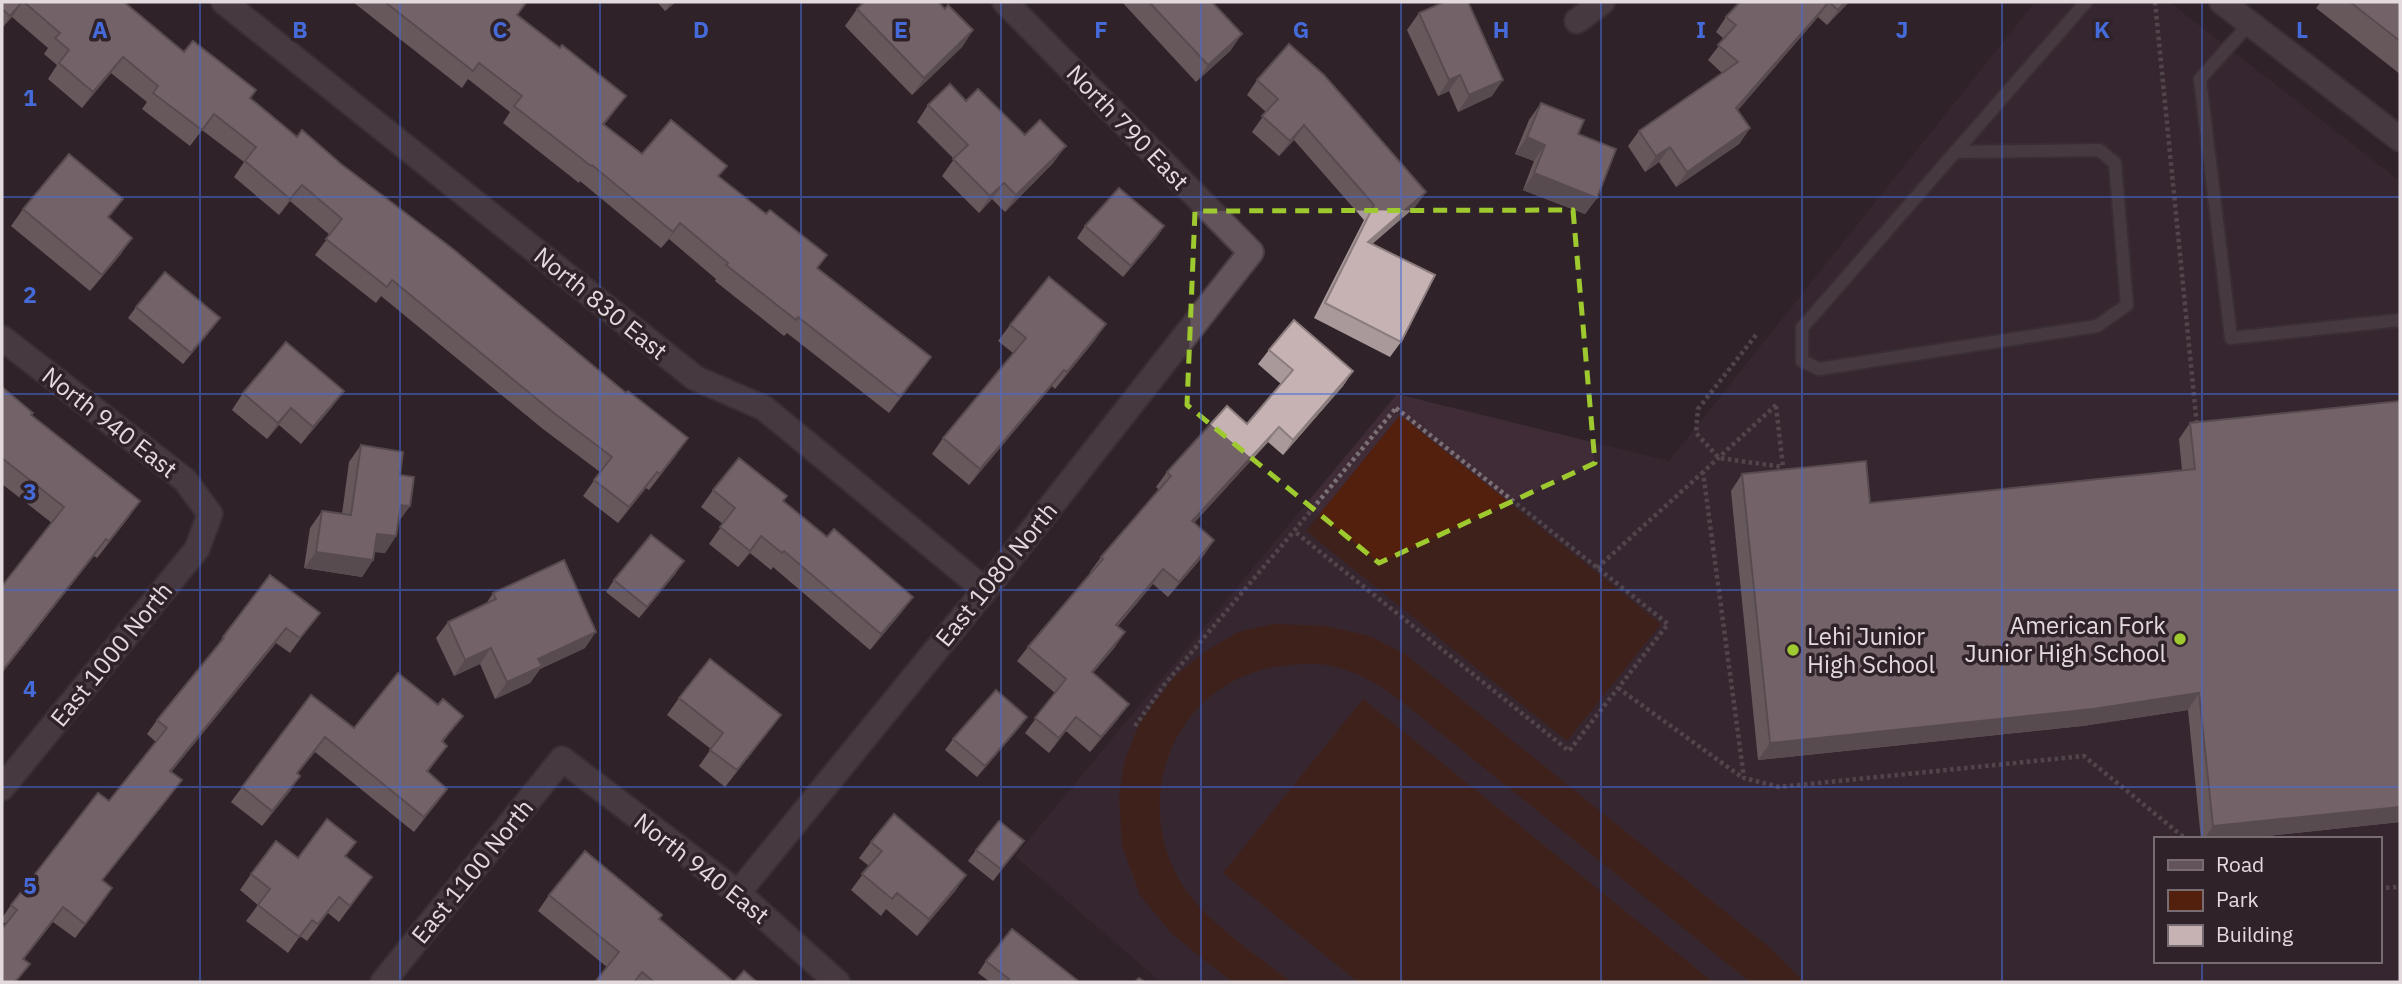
<svg xmlns="http://www.w3.org/2000/svg" width="2402" height="984" font-family="'IBM Plex Sans',sans-serif">
<rect width="100%" height="100%" fill="#2f2229"/>
<!-- built -->
<path fill="#3f2c36" fill-rule="evenodd" d="M2035,2H2169L2400,181V982H1161L1015,856L1397,394L1669,461ZM2155,839H2379V961H2155Z"/>
<!-- green -->
<g fill="#52200c">
<path d="M1400,415L1661,624L1567,741L1306,531Z"/>
<path d="M1273,624L1326,626L1370,636L1405,654L1769,947L1804,982H1750L1396,697C1377,684 1358,672 1335,667C1321,663 1306,664 1293,665C1182,671 1126,790 1181,883C1203,920 1257,955 1291,982H1232L1172,934L1140,895L1122,846L1119,795L1125,759L1140,722L1175,676L1203,653L1238,632Z"/>
<path d="M1363,699L1713,982H1358L1223,873Z"/>
</g>
<g fill="none" stroke-linecap="round" stroke-linejoin="round">
<!-- service casing -->
<g stroke="#483d43" stroke-width="16">
<g id="service">
<path d="M2250,23L2200,79L2231,338L2400,320"/>
<path d="M1955,152L2099,150L2115,163L2127,305L2097,326L1819,369L1802,361V328L2086,2"/>
</g>
</g>
<!-- minor casing -->
<g stroke="#483d43" stroke-width="28">
<g id="minor">
<path d="M224,2L695,378L764,408L985,590"/>
<path d="M2222,2L2400,139"/>
<path d="M1577,21L1602,2"/>
<path d="M2,338L185,480L210,514L197,549L2,788"/>
<path d="M738,893L985,590L1251,252L1005,2"/>
<path d="M383,982L562,759L738,893L837,982"/>
</g>
</g>
<!-- path -->
<g stroke="#7b7075" stroke-width="4.5" stroke-dasharray="3.5 3.5" stroke-linecap="butt">
<path d="M2155,2L2197,426"/>
<path d="M1756,335L1698,409L1696,433L1719,458L1783,467"/>
<path d="M1776,405L1703,472L1744,778L1779,787L2084,756L2186,839"/>
<path d="M1776,406L1783,467"/>
<path d="M1396,408L1668,624L1569,751L1294,531Z"/>
<path d="M1597,568L1702,473"/>
<path d="M1618,688L1743,778"/>
<path d="M1135,726L1164,685L1294,531"/>
<path d="M2379,888L2400,887"/>
</g>
<!-- service -->
<use href="#service" stroke="#63545c" stroke-width="12"/>
<!-- minor -->
<use href="#minor" stroke="#63545c" stroke-width="24"/>
</g>
<!-- wall -->
<g fill="#aa999a">
<path d="M2,2H124L184,52L250,98L297,137L341,164L677,454L649,490L646,488L618,523L583,496L600,472L543,429L381,296L376,303L315,255L330,235L290,201L279,215L234,177L244,162L202,130L190,146L142,109L147,102L111,73L82,108L48,79L57,65L44,54L48,48L12,17L2,28Z"/>
<path d="M353,2H522L518,15L560,48L626,96L604,125L642,154L719,177L818,269L931,357L889,413L787,333L784,336L715,281L716,279L669,239L661,248L580,181L579,183L503,123L510,112L468,79L462,88Z"/>
<path d="M657,2H676L665,11Z"/>
<path d="M1122,2H1212L1231,50L1196,82Z"/>
<path d="M1740,2H1849L1827,25L1818,17L1738,110L1750,128L1739,144L1676,187L1659,162L1645,172L1628,146L1639,131L1722,73L1708,60L1724,39L1716,32L1726,17Z"/>
<path d="M2321,2H2400V74L2316,8Z"/>
<path d="M857,9L973,30L962,47L912,95L845,26Z"/>
<path d="M1419,13L1492,96L1458,112L1449,91L1438,96L1407,30Z"/>
<path d="M1257,80L1426,192L1415,207L1372,244L1401,342L1390,357L1314,318L1364,220L1294,140L1279,156L1252,132L1266,112L1247,95Z"/>
<path d="M966,101L1025,135L1054,162L1005,212L992,199L979,213L942,176L954,159L917,122L928,105Z"/>
<path d="M1541,103L1578,134L1597,198L1585,214L1523,190L1534,161L1515,154L1529,120Z"/>
<path d="M23,209L109,218L121,254L90,291L11,226Z"/>
<path d="M1085,226H1164L1156,238L1123,277L1077,238Z"/>
<path d="M136,307L220,318L183,364L128,318Z"/>
<path d="M1010,325L1095,340L1055,389L1052,386L969,485L932,454L943,438L1013,353L998,341Z"/>
<path d="M1269,350L1353,371L1343,386L1283,455L1268,442L1194,523L1214,540L1204,555L1168,597L1153,584L1118,626L1115,647L1093,673L1118,719L1090,752L1066,731L1049,753L1025,733L1055,693L1017,661L1028,647L1091,573L1090,572L1101,557L1159,490L1156,487L1167,472L1247,424L1281,384L1258,364Z"/>
<path d="M2,387L31,415L129,517L97,558L94,556L2,673V586L52,523L2,484Z"/>
<path d="M243,393L332,407L301,444L279,425L267,439L232,410Z"/>
<path d="M2190,423L2400,822L2239,839H2201L2188,710L2082,726L1758,760L1731,491L1742,474L1870,503L2182,470L2179,439Z"/>
<path d="M361,445L400,475L410,506L398,522L396,536L385,553L374,552L373,560L362,577L304,568L310,528L322,511L342,514L349,462Z"/>
<path d="M713,490L783,502L827,537L913,597L901,613L870,650L773,567L771,570L750,553L738,567L709,544L723,524L701,507Z"/>
<path d="M676,573L639,618L606,592L614,580Z"/>
<path d="M270,575L309,627L290,653L276,643L171,772V795L103,880L102,903L75,938L53,922L24,959L30,964L16,982H2L6,924L2,921V918L11,905L109,801L156,742L147,734L157,720L213,652L223,637Z"/>
<path d="M493,593L585,648L540,669L530,683L495,699L480,664L454,676L436,638L448,622L486,604Z"/>
<path d="M311,695L354,728L452,730L443,742L447,746L428,772L447,789L414,832L315,752L297,774L300,776L290,791L262,826L231,802Z"/>
<path d="M679,698L769,731L725,787L699,766L711,749L667,715Z"/>
<path d="M1027,717L1019,728L977,777L945,750L953,739Z"/>
<path d="M1024,841L993,881L968,861L976,850Z"/>
<path d="M871,842L966,875L955,891L917,936L886,909L881,916L851,890L869,866L859,858Z"/>
<path d="M346,856L372,877L339,922L328,913L307,941L300,936L288,953L246,921L258,905L240,890L251,874L298,858Z"/>
<path d="M549,895L660,919L734,982H757H595L607,967L538,911Z"/>
<path d="M986,961L1075,982H990L978,973Z"/>
</g>
<!-- shaded-wall -->
<g fill="#8b7d7d">
<path d="M22,2L12,17L2,28L10,16Z"/>
<path d="M671,2H676L665,11Z"/>
<path d="M1829,2L1818,17L1726,124L1736,108Z"/>
<path d="M1845,2H1849L1827,25L1838,10Z"/>
<path d="M973,30L962,47L912,95L924,78Z"/>
<path d="M1242,34L1231,50L1196,82L1208,65Z"/>
<path d="M123,57L111,73L82,108L93,92Z"/>
<path d="M1460,75L1449,91L1438,96L1449,80Z"/>
<path d="M1503,80L1492,96L1458,112L1469,95Z"/>
<path d="M1304,125L1294,140L1279,156L1290,141Z"/>
<path d="M1750,128L1739,144L1676,187L1687,172Z"/>
<path d="M1527,137L1545,145L1534,161L1515,154Z"/>
<path d="M1066,146L1054,162L1005,212L1016,195Z"/>
<path d="M1670,147L1659,162L1645,172L1656,156Z"/>
<path d="M1534,173L1597,198L1585,214L1523,190Z"/>
<path d="M1004,183L992,199L979,213L990,196Z"/>
<path d="M302,185L290,201L279,215L290,199Z"/>
<path d="M1426,192L1415,207L1357,257L1368,242Z"/>
<path d="M680,223L669,239L661,248L673,232Z"/>
<path d="M1164,226L1156,238L1123,277L1131,266Z"/>
<path d="M132,238L121,254L90,291L102,275Z"/>
<path d="M220,318L212,329L183,364L191,353Z"/>
<path d="M1106,324L1095,340L1055,389L1067,372Z"/>
<path d="M931,357L919,374L889,413L900,397Z"/>
<path d="M1064,370L1052,386L969,485L980,469Z"/>
<path d="M1353,371L1343,386L1283,455L1293,440Z"/>
<path d="M344,391L332,407L301,444L313,427Z"/>
<path d="M291,408L279,425L267,439L278,423Z"/>
<path d="M1279,427L1268,442L1182,536L1192,521Z"/>
<path d="M688,438L677,454L649,490L660,474Z"/>
<path d="M657,472L646,488L618,523L629,507Z"/>
<path d="M140,501L129,517L97,558L109,541Z"/>
<path d="M401,505L410,506L398,522Z"/>
<path d="M377,534L396,536L385,553L365,550Z"/>
<path d="M761,536L750,553L738,567L750,551Z"/>
<path d="M106,539L94,556L2,673V671Z"/>
<path d="M1214,540L1204,555L1168,597L1179,582Z"/>
<path d="M316,552L373,560L362,577L304,568Z"/>
<path d="M684,561L676,573L639,618L647,607Z"/>
<path d="M1163,569L1153,584L1106,639L1116,625Z"/>
<path d="M913,597L901,613L870,650L881,634Z"/>
<path d="M286,628L276,643L160,786L170,771Z"/>
<path d="M596,632L585,648L540,669L530,683L495,699L507,682L538,659Z"/>
<path d="M1125,632L1115,647L1081,687L1092,672Z"/>
<path d="M491,648L480,664L454,676L465,660Z"/>
<path d="M2199,693L2188,710L2082,726L1758,760L1770,743Z"/>
<path d="M1129,704L1118,719L1090,752L1101,737Z"/>
<path d="M781,715L769,731L725,787L737,770Z"/>
<path d="M1027,717L1019,728L977,777L985,766Z"/>
<path d="M1076,717L1066,731L1049,753L1059,738Z"/>
<path d="M325,737L315,752L286,788L297,773Z"/>
<path d="M300,776L290,791L262,826L272,811Z"/>
<path d="M182,780L171,795L91,894L102,880Z"/>
<path d="M447,789L437,803L414,832L424,817Z"/>
<path d="M2400,807V822L2239,839H2204L2213,826Z"/>
<path d="M966,875L955,891L917,936L929,919Z"/>
<path d="M112,888L102,903L75,938L85,924Z"/>
<path d="M63,907L53,922L13,973L23,959Z"/>
</g>
<!-- building -->
<g fill="#c6b2b3" stroke="#8b7d7d" stroke-width="2">
<path d="M2,2H22L10,16L2,9Z"/>
<path d="M24,2H124L184,52L193,41L256,90L250,98L297,137L302,130L341,164L453,249L626,393L628,391L688,438L660,474L657,472L629,507L594,480L612,457L554,413L392,280L387,287L326,239L342,219L302,185L290,199L245,161L256,147L214,114L202,130L153,93L158,86L123,57L93,92L59,63L69,50L55,38L60,33Z"/>
<path d="M385,2H522L525,4L517,15L560,48L562,45L626,96L603,124L642,154L671,120L727,166L718,176L766,214L770,210L827,255L817,268L931,357L900,397L798,317L796,320L726,265L728,263L680,223L673,232L592,165L591,166L514,106L522,96L479,63L473,71Z"/>
<path d="M864,2H938L945,9L948,5L973,30L924,78L857,9Z"/>
<path d="M1149,2H1212L1242,34L1208,65Z"/>
<path d="M1444,2H1468L1503,80L1469,95L1460,75L1449,80L1419,13Z"/>
<path d="M1740,2H1829L1736,108L1750,128L1687,172L1670,147L1656,156L1639,131L1738,62L1718,45L1736,25L1726,17Z"/>
<path d="M1829,2H1845L1838,10Z"/>
<path d="M2350,2H2400V41Z"/>
<path d="M1289,44L1324,75L1426,192L1368,242L1435,275L1401,342L1325,303L1374,205L1304,125L1290,141L1262,116L1278,99L1257,80Z"/>
<path d="M950,84L966,101L978,89L1025,135L1040,120L1066,146L1016,195L1004,183L990,196L953,159L968,145L928,105Z"/>
<path d="M1541,103L1584,120L1578,134L1616,149L1597,198L1534,173L1545,145L1527,137Z"/>
<path d="M69,154L123,199L108,217L132,238L102,275L23,209Z"/>
<path d="M1119,188L1164,226L1131,266L1085,226Z"/>
<path d="M165,272L220,318L191,353L136,307Z"/>
<path d="M1049,277L1106,324L1067,372L1064,370L980,469L943,438L1026,338L1010,325Z"/>
<path d="M1294,320L1353,371L1293,440L1279,427L1192,521L1214,540L1179,582L1163,569L1116,625L1125,632L1092,672L1129,704L1101,737L1076,717L1059,738L1035,718L1066,679L1028,647L1103,559L1101,557L1171,476L1167,472L1227,406L1247,424L1293,370L1269,350Z"/>
<path d="M286,342L344,391L313,427L291,408L278,423L243,393Z"/>
<path d="M2,387L33,413L31,415L140,501L109,541L106,539L2,671V586L64,507L2,458Z"/>
<path d="M2400,401V807L2213,826L2199,693L2093,709L1770,743L1742,474L1866,461L1870,503L2195,469L2190,423Z"/>
<path d="M361,445L403,452L400,475L414,477L410,506L401,505L396,536L377,534L373,560L316,552L322,511L351,515Z"/>
<path d="M739,458L787,496L783,501L827,537L834,529L913,597L881,634L784,551L782,553L761,536L750,551L720,527L735,508L713,490Z"/>
<path d="M651,535L684,561L647,607L614,580Z"/>
<path d="M564,560L596,632L538,659L542,666L507,682L491,648L465,660L448,622L496,599L493,593Z"/>
<path d="M270,575L320,613L300,638L286,628L170,771L182,780L102,880L112,888L85,924L63,907L23,959L30,964L15,982H2V929L17,910L11,905L98,793L109,801L167,728L157,720L224,638L223,637Z"/>
<path d="M710,659L781,715L737,770L710,750L723,733L679,698Z"/>
<path d="M398,673L438,705L443,699L463,716L442,741L447,746L427,771L447,789L424,817L325,737L297,773L300,776L272,811L242,787L311,695L354,728Z"/>
<path d="M996,690L1027,717L985,766L953,739Z"/>
<path d="M894,814L966,875L929,919L897,893L892,899L862,874L882,851L871,842Z"/>
<path d="M327,819L356,842L345,856L372,877L350,906L339,897L318,924L312,920L299,937L258,905L270,889L251,874L276,841L298,858Z"/>
<path d="M999,821L1024,841L1001,869L976,850Z"/>
<path d="M585,851L662,915L659,919L734,982L744,971L757,982H654L642,972L634,982H595L619,952L549,895Z"/>
<path d="M1012,929L1077,980L1075,982H1007L1009,979L986,961Z"/>
<path d="M1139,978L1145,982H1135Z"/>
</g>
<!-- marked area -->
<path d="M0 0H2402V984H0ZM1573,210L1595,463L1379,563L1187,405L1195,211Z" fill="#2f2229" fill-opacity=".55" fill-rule="evenodd"/>
<path fill="none" stroke="#9eca2f" stroke-width="5" stroke-dasharray="14 9" stroke-linejoin="round" d="M1573,210L1595,463L1379,563L1187,405L1195,211Z"/>
<!-- grid -->
<path fill="none" stroke="#456ad9" stroke-width="2" stroke-opacity="0.55" d="M200,2V982M400,2V982M600,2V982M801,2V982M1001,2V982M1201,2V982M1401,2V982M1601,2V982M1802,2V982M2002,2V982M2202,2V839M2,197H2400M2,394H2400M2,590H2400M2,787H2400M2202,961V982"/>
<!-- markers -->
<g fill="#9eca2f" stroke="#2f2229" stroke-width="2.5">
<circle cx="2180" cy="639" r="7"/>
<circle cx="1793" cy="650" r="7"/>
</g>
<g text-anchor="middle" dominant-baseline="central" stroke-width="7" stroke-linejoin="round" paint-order="stroke">
<!-- street labels -->
<g font-size="24" fill="#e3dade" stroke="#2f2229">
<text transform="translate(1128 127) rotate(46)">North 790 East</text>
<text transform="translate(601 303) rotate(39)">North 830 East</text>
<text transform="translate(110 422) rotate(38)">North 940 East</text>
<text transform="translate(996 574) rotate(-51)">East 1080 North</text>
<text transform="translate(111 654) rotate(-51)">East 1000 North</text>
<text transform="translate(702 868) rotate(38)">North 940 East</text>
<text transform="translate(472 871) rotate(-51)">East 1100 North</text>
</g>
<!-- poi labels -->
<g font-size="24" fill="#e3dade" stroke="#2f2229" text-anchor="end">
<text x="2166" y="625">American Fork<tspan x="2166" dy="28">Junior High School</tspan></text>
<text x="1807" y="636" text-anchor="start">Lehi Junior<tspan x="1807" dy="28">High School</tspan></text>
</g>
</g>
<g font-size="23" text-anchor="middle" font-weight="bold" fill="#456ad9" stroke="#2f2229" stroke-width="7" stroke-linejoin="round" paint-order="stroke">
<text x="100" y="38">A</text>
<text x="300" y="38">B</text>
<text x="500" y="38">C</text>
<text x="701" y="38">D</text>
<text x="901" y="38">E</text>
<text x="1101" y="38">F</text>
<text x="1301" y="38">G</text>
<text x="1501" y="38">H</text>
<text x="1701" y="38">I</text>
<text x="1902" y="38">J</text>
<text x="2102" y="38">K</text>
<text x="2302" y="38">L</text>
<text x="30" y="106">1</text>
<text x="30" y="303">2</text>
<text x="30" y="500">3</text>
<text x="30" y="697">4</text>
<text x="30" y="894">5</text>
</g>
<!-- border -->
<rect width="2402" height="984" fill="none" stroke="#e3dade" stroke-width="7"/>
<!-- legend -->
<rect x="2154" y="837" width="228" height="126" fill="#2f2229" stroke="#776c71" stroke-width="2"/>
<rect x="2168" y="860" width="35" height="10" fill="#63545c" stroke="#776c71" stroke-width="2"/>
<text x="2216" y="872" font-size="21" fill="#e3dade">Road</text>
<rect x="2168" y="890" width="35" height="21" fill="#52200c" stroke="#776c71" stroke-width="2"/>
<text x="2216" y="907" font-size="21" fill="#e3dade">Park</text>
<rect x="2168" y="925" width="35" height="21" fill="#c6b2b3" stroke="#776c71" stroke-width="2"/>
<text x="2216" y="942" font-size="21" fill="#e3dade">Building</text>
</svg>
